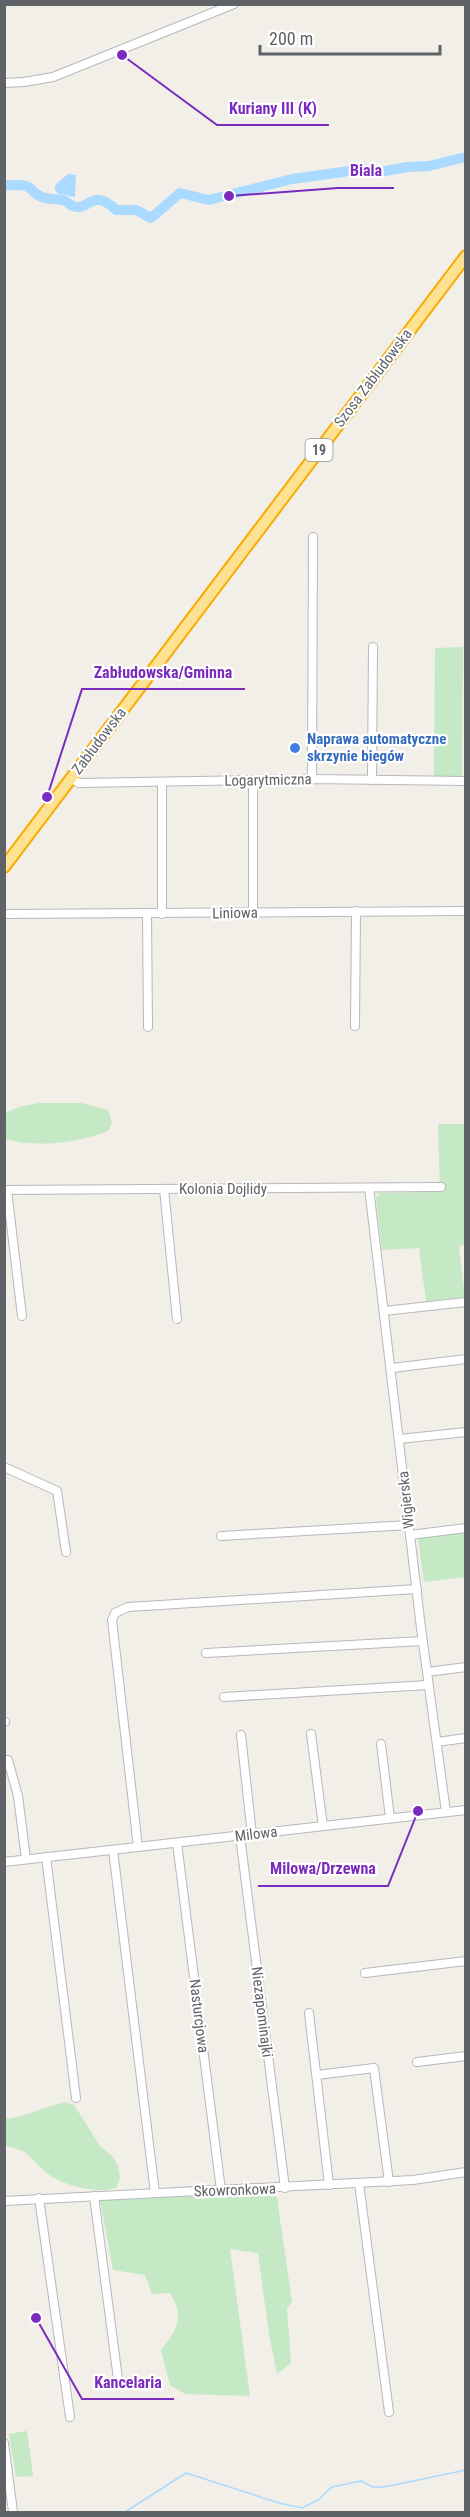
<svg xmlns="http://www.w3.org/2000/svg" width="470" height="2517" font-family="'Roboto Condensed',sans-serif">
<rect width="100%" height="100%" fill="#f1efe8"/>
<!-- green -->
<g fill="#c5e8c5">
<path d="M463,647L462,778L434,777L435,648Z"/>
<path d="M39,1103H82L108,1110L112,1123L108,1131C78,1143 36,1148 5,1139V1113L19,1107Z"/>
<path d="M438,1124H465V1245L459,1246L465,1297L426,1301L419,1248L382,1250L376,1198L379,1193L440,1192Z"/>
<path d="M465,1532V1577L424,1582L418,1537Z"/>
<path d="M65,2102L74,2105L100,2146L113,2157L118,2166L120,2179L116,2188C96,2194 65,2186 48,2174C40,2168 34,2160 27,2154C21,2149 11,2148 5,2145V2119C25,2117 44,2107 65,2102Z"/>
<path d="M276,2192L292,2301L287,2308L291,2363L277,2374L269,2334L258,2253L230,2249L250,2396L185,2394L170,2385L161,2350C177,2330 185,2316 170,2293L152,2294L145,2275L113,2270L100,2199Z"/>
<path d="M27,2431L33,2476L16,2477L9,2434Z"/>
</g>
<!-- water -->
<path fill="#aadaff" d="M68,174L76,175L75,197L59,194L55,190V185Z"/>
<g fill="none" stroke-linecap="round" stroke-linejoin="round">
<!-- stream -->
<g stroke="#aadaff" stroke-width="1.5">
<path d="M260,194L268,184"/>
<path d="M161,2189L214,2186"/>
<path d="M4,2197L71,2194"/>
<path d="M125,2512L186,2473L279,2503L302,2508L318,2500L332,2487L361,2481L373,2487H384L466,2470"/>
</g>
<!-- river -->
<path stroke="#aadaff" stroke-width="10" d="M4,186C10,184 12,186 18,185C33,185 30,192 42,197C50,200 58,198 65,201C68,202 70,205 73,206C89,212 92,187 116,210H136L151,218L180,193L209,200L292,179L364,169L380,172L407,167L429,166L466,157"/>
<!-- minor casing -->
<g stroke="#b5b8bc" stroke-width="10">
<g id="minor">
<path d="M4,83L24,82L53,77L234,4"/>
<path d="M71,778L79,783L312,779L466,781"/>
<path d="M312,779L313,537"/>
<path d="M372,780L373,647"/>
<path d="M253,912V780"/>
<path d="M4,914L466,911"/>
<path d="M147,914L148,1027"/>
<path d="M162,914V782"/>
<path d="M355,1026L356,911"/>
<path d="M369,1188L421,1628L446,1812"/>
<path d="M164,1189L177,1319"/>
<path d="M4,1190L441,1187"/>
<path d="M7,1190L22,1316"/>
<path d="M384,1311L466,1302"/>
<path d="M392,1368L466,1359"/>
<path d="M399,1439L466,1432"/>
<path d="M4,1467L57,1491L66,1552"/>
<path d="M410,1535L466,1528"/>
<path d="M221,1536L409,1525"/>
<path d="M206,1653L423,1641"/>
<path d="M427,1672L466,1667"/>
<path d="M224,1697L428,1685"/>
<path d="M4,1722H5"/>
<path d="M311,1734L323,1826"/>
<path d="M241,1735L252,1835"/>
<path d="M437,1742L466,1738"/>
<path d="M381,1744L390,1818"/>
<path d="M4,1760H8L18,1796L26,1859"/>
<path d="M240,1836L285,2188"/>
<path d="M177,1843L221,2190"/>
<path d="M138,1847L112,1620L115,1613L128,1607L417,1589"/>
<path d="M113,1850L155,2193"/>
<path d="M46,1857L76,2098"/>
<path d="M4,1862L466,1810"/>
<path d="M365,1973L466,1961"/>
<path d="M309,2013L329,2185"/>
<path d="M417,2062L466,2056"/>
<path d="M317,2075L374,2068L389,2182"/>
<path d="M359,2183L389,2412"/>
<path d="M94,2196L118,2379"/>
<path d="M39,2198L70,2417"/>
<path d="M4,2201L413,2180L466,2172"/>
<path d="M4,2443L13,2512"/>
</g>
</g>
<!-- highway casing -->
<g stroke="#f9ab00" stroke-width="14">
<path id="highway" d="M4,867L466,256"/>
</g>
<!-- minor -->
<use href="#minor" stroke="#fff" stroke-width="8"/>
<!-- highway -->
<use href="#highway" stroke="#fde293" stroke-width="10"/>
</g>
<!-- markers -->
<circle fill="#3f7fe0" stroke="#fff" stroke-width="2" cx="295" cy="748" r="6"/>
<g text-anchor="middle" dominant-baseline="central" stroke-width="4.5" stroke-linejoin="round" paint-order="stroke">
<!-- shield labels -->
<rect fill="#fff" stroke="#8f9295" stroke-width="1.5" x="305.5" y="439" width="27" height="22" rx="4.5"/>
<g font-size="14" font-weight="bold" fill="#5f6368">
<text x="319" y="450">19</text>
</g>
<!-- street labels -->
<g font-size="15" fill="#5f6368" stroke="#fff">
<text transform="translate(373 378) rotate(-53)">Szosa Zabłudowska</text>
<text transform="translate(99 741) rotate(-53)">Zabłudowska</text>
<text transform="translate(268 780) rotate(-1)">Logarytmiczna</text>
<text transform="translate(235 913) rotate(-1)">Liniowa</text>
<text x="223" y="1189">Kolonia Dojlidy</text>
<text transform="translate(406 1500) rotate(-96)">Wigierska</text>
<text transform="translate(256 1834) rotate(-7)">Milowa</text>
<text transform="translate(262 2012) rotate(83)">Niezapominajki</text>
<text transform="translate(199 2016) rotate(83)">Nasturcjowa</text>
<text transform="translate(235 2190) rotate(-2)">Skowronkowa</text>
</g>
<!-- shop labels -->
<g font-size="15" font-weight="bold" fill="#366cbe" stroke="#fff" text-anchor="start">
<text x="307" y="739">Naprawa automatyczne<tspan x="307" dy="17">skrzynie biegów</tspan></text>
</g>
</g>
<!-- callouts -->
<path fill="none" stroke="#7b2cbf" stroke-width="2" d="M122 55L217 125H329M229 196L338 188H394M47 797L82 689H245M418 1811L388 1886H258M36 2318L82 2399H174"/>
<g fill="#7b2cbf" stroke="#fff" stroke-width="2">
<circle cx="122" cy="55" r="6"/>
<circle cx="229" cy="196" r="6"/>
<circle cx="47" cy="797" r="6"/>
<circle cx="418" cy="1811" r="6"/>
<circle cx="36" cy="2318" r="6"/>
</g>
<g font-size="16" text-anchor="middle" font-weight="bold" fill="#7b2cbf" stroke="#fff" stroke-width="4.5" stroke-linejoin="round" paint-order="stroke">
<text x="273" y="114">Kuriany III (K)</text>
<text x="366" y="176">Biala</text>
<text x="163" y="678">Zabłudowska/Gminna</text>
<text x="323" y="1874">Milowa/Drzewna</text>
<text x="128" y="2388">Kancelaria</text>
</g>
<!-- border -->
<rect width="470" height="2517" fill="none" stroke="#5f6368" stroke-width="12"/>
<!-- scale -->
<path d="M260 45v9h180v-9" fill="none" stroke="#5f6368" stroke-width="3"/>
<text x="269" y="45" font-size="18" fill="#5f6368" stroke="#ffffff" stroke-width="4.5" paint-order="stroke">200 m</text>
</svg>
